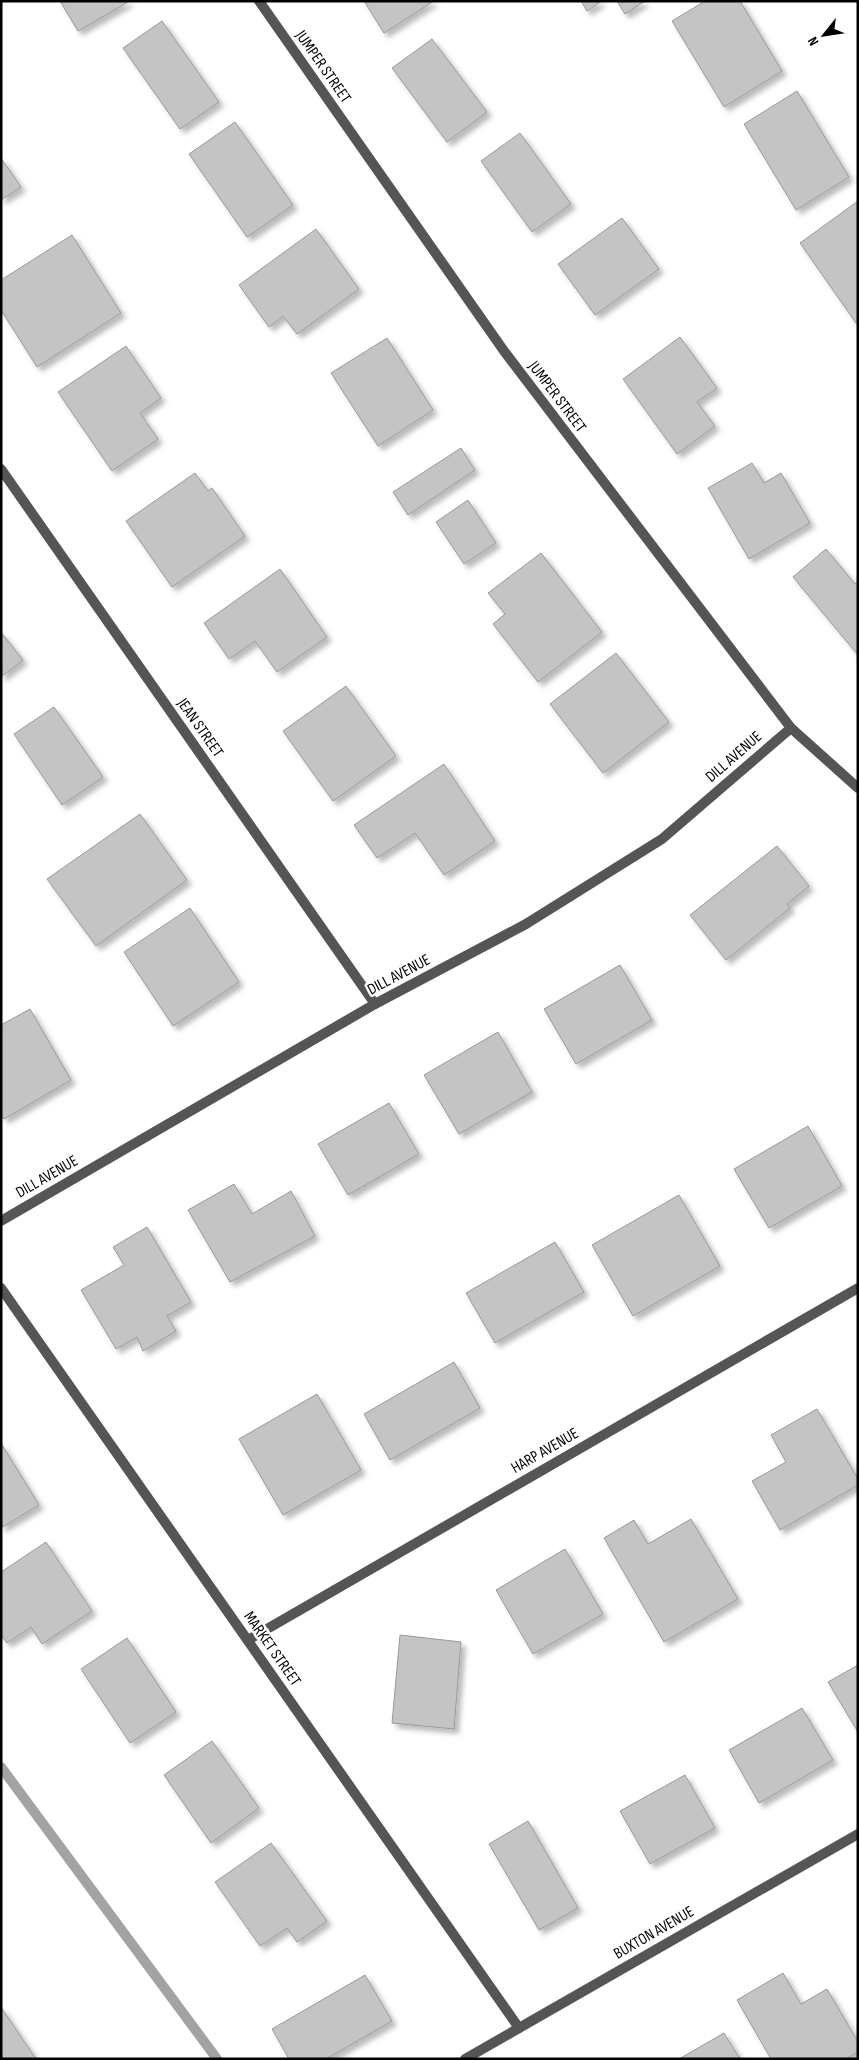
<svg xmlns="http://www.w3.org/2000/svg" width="859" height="2060" font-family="'Sofia Sans Condensed',sans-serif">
<defs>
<filter id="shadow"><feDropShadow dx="4.5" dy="4.5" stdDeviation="2.5" flood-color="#0004"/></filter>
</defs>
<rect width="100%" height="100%" fill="#fff"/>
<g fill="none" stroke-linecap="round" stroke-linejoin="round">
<!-- stream -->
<path stroke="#a3a3a3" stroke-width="10" d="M1,1767L217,2059"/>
</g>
<!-- building -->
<g fill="#c4c4c4" stroke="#999" filter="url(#shadow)">
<path d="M60,1H130L78,31Z"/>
<path d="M364,1H434L384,33Z"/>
<path d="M581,1H602L587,11Z"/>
<path d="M617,1H645L625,14Z"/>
<path d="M705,1H740L782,71L724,107L672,21Z"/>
<path d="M162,21L219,102L180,129L123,48Z"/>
<path d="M432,39L487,112L447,142L392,68Z"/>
<path d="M797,91L849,177L796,210L744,124Z"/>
<path d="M235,122L293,205L247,237L189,154Z"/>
<path d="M520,133L571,204L532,232L481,161Z"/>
<path d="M1,158L21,187L1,200Z"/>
<path d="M858,201V322L856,323L800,243Z"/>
<path d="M622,218L659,269L595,315L558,264Z"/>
<path d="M316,229L359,289L297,334L283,316L269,327L239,285Z"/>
<path d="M72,235L121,313L37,367L1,310V280Z"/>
<path d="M680,337L717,388L697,402L715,426L677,454L623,379Z"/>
<path d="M387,338L433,410L378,446L331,373Z"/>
<path d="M126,346L161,398L140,413L158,439L112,471L58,392Z"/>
<path d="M461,448L475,470L408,515L393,492Z"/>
<path d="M752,463L764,483L781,473L810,523L749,559L708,488Z"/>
<path d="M195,473L208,491L212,488L245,536L172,587L126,521Z"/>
<path d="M468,500L496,543L464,564L436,522Z"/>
<path d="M826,549L855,584L858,582V655L793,577Z"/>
<path d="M541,553L602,632L538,682L493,624L505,614L488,593Z"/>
<path d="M280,569L327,637L277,672L255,641L229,659L204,623Z"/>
<path d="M1,632L23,660L1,677Z"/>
<path d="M616,653L669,722L603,773L550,704Z"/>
<path d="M346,686L396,756L333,801L283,731Z"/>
<path d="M54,707L103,777L62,805L14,734Z"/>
<path d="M444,764L495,841L444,875L415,833L377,858L354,825Z"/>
<path d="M140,814L187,880L96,946L47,879Z"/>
<path d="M777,846L809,886L787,904L790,908L726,960L690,915Z"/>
<path d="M190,908L239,982L173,1026L124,952Z"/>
<path d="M620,965L652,1020L576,1064L544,1009Z"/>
<path d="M30,1009L71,1080L4,1119L1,1114V1025Z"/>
<path d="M498,1032L532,1092L459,1134L424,1075Z"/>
<path d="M389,1103L419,1154L348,1195L318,1144Z"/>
<path d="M808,1126L842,1186L769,1228L734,1169Z"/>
<path d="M234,1184L252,1214L291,1191L315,1236L230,1282L188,1210Z"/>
<path d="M679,1195L720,1266L633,1316L592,1245Z"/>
<path d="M147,1227L191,1302L167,1316L176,1331L143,1351L137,1337L116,1349L81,1290L124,1265L113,1247Z"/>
<path d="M555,1242L584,1292L495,1343L466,1293Z"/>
<path d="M454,1362L480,1408L390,1460L364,1414Z"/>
<path d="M317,1394L361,1470L283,1515L239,1439Z"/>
<path d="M817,1409L858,1479V1485L780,1530L752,1481L786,1462L771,1435Z"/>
<path d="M1,1443L39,1505L1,1528Z"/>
<path d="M691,1519L738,1599L664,1642L604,1538L634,1520L648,1544Z"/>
<path d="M46,1542L92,1611L42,1644L31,1627L7,1643L1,1635V1572Z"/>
<path d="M565,1549L603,1614L533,1654L496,1590Z"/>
<path d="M400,1635L461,1642L454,1729L392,1723Z"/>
<path d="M127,1638L176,1712L130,1743L81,1669Z"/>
<path d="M858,1665V1732L828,1682Z"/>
<path d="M802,1708L833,1760L759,1803L729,1750Z"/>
<path d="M212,1741L259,1808L211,1843L164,1775Z"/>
<path d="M685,1775L715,1828L650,1864L620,1811Z"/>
<path d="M528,1821L578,1908L539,1930L489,1844Z"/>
<path d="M271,1843L327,1921L297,1942L287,1928L260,1946L215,1882Z"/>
<path d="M783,1973L801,2004L827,1989L858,2042V2052L846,2059H771L737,2000Z"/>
<path d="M365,1975L392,2021L326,2059H289L272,2029Z"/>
<path d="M1,2007L36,2059H1Z"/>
<path d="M724,2033L740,2059H679Z"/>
</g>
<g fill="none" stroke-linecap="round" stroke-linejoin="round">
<!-- minor -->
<g stroke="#555" stroke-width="10">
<path d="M259,1L504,351L791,728L858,788"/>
<path d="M1,469L375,1004"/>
<path d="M1,1221L375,1004L526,924L662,839L791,728"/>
<path d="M1,1288L519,2028"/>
<path d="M248,1640L858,1288"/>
<path d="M465,2059L858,1834"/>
</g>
</g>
<g text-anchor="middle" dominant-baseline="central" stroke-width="5" stroke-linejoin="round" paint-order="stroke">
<!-- street labels -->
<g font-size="16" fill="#000" stroke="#fff">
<text transform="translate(323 67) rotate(55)">JUMPER STREET</text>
<text transform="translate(557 397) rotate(53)">JUMPER STREET</text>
<text transform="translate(200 728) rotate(55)">JEAN STREET</text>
<text transform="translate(734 757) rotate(-41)">DILL AVENUE</text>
<text transform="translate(399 975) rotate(-28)">DILL AVENUE</text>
<text transform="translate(47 1177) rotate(-30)">DILL AVENUE</text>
<text transform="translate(545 1451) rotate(-30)">HARP AVENUE</text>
<text transform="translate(272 1649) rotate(55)">MARKET STREET</text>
<text transform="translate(654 1933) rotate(-30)">BUXTON AVENUE</text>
</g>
</g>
<!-- border -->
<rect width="859" height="2060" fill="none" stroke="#000000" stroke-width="5"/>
<!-- north arrow -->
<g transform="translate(824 35) rotate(240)" stroke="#ffffff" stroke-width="4" paint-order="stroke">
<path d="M0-4L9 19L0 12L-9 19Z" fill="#000000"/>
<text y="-8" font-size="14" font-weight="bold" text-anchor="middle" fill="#000000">N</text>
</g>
</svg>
